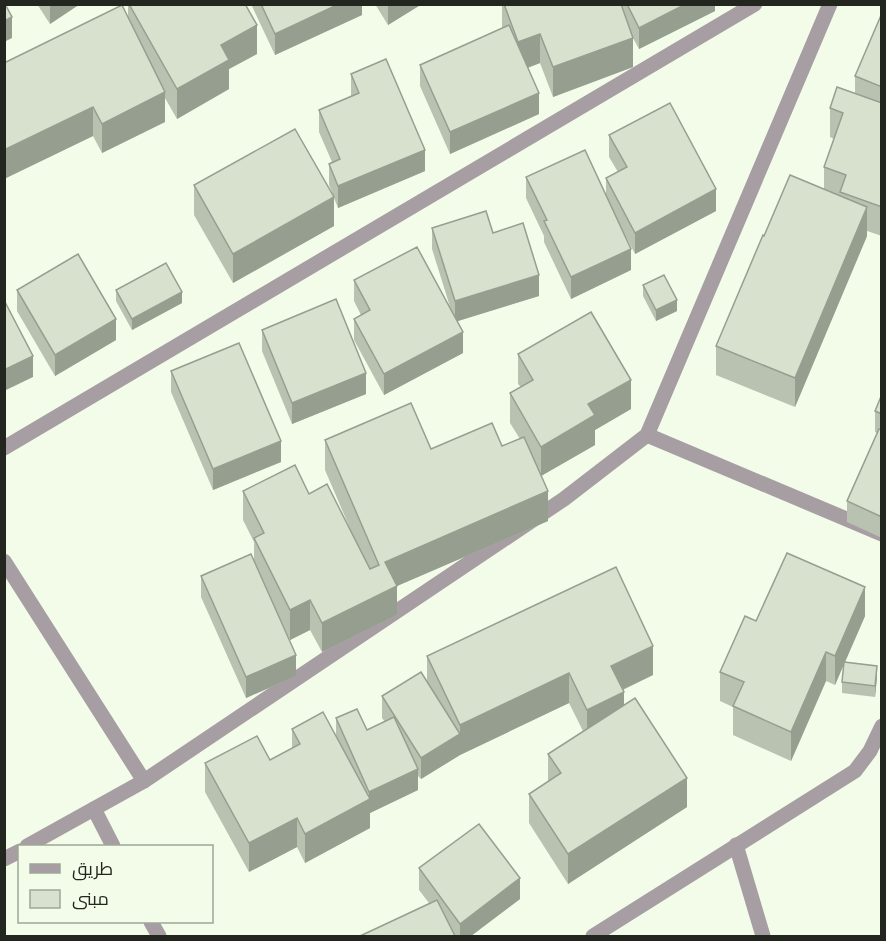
<svg xmlns="http://www.w3.org/2000/svg" width="886" height="941" font-family="'Golos Text',Cairo,sans-serif">
<rect width="100%" height="100%" fill="#f2fce8"/>
<g fill="none" stroke-linecap="round" stroke-linejoin="round">
<!-- minor -->
<g stroke="#a79ea4" stroke-width="15">
<path d="M647,435L882,534"/>
<path d="M4,448L755,4"/>
<path d="M4,561L144,781"/>
<path d="M94,809L113,846"/>
<path d="M736,845L763,936"/>
<path d="M27,846L144,781L564,499L647,435L830,4"/>
<path d="M4,859L20,851"/>
<path d="M151,922L159,936"/>
<path d="M593,936L855,771L870,751L882,726"/>
</g>
</g>
<!-- wall -->
<g fill="#b9c2b0">
<path d="M37,4H80L50,24Z"/>
<path d="M128,4H245L257,54L229,69V89L177,119L165,98V122L102,153L93,136L4,179L128,18Z"/>
<path d="M251,4H362V15L275,55Z"/>
<path d="M375,4H422L388,25Z"/>
<path d="M502,4H715V11L639,49L633,38V67L553,97L540,63L528,68L539,114L450,154L420,86V65L502,28Z"/>
<path d="M882,13V236L867,231V236L795,407L716,375V346L764,236L824,189V167L834,139L830,137V108L855,94V76Z"/>
<path d="M351,74L425,171L338,208L334,198V226L233,283L194,215V185L332,192L329,185V164L332,162L319,132V110L351,97Z"/>
<path d="M609,135L716,211L635,254L621,227L631,270L571,299L544,242V236L526,198V177L606,195V178L618,172L609,157Z"/>
<path d="M432,228L493,233L539,296L457,321L463,353L384,395L354,340V319L361,315L354,301V280L451,310L432,249Z"/>
<path d="M643,285L677,311L656,321L643,296Z"/>
<path d="M17,290L116,340L55,376L17,311Z"/>
<path d="M116,290L182,303L132,330L116,301Z"/>
<path d="M262,330L366,394L292,424L262,351Z"/>
<path d="M518,354L631,409L595,430V445L541,476L548,521L397,586V615L322,652L310,630L290,640L280,619L296,676L246,698L201,597V576L254,561V542L243,520V491L309,494L355,540L325,470V440L431,449L502,446L520,439L510,423V393L521,387L518,384Z"/>
<path d="M171,371L281,462L213,490L171,392Z"/>
<path d="M882,394V538L847,522V501L877,433L875,432V411Z"/>
<path d="M865,616L845,662L877,677L875,697L842,693V682L844,663L835,685L826,681L791,761L733,735V707L720,701V672L756,621Z"/>
<path d="M427,656L653,675L623,690L624,705L687,807L568,884L529,823V794L548,781V754L583,731L569,703L460,755L421,779L418,776V790L370,813V828L305,863L297,847L249,872L205,792V763L270,760L292,748V729L336,736V718L367,730L385,722L382,718V696L427,682Z"/>
<path d="M419,868L520,899L471,936H360L429,903L419,890Z"/>
</g>
<!-- shaded-wall -->
<g fill="#969e90">
<path d="M50,4H80L50,24Z"/>
<path d="M339,4H362V15L275,55V34Z"/>
<path d="M388,4H422L388,25Z"/>
<path d="M686,4H715V11L639,49V28Z"/>
<path d="M12,17V38L4,42V21Z"/>
<path d="M257,25V54L229,69V89L177,119V89L221,45Z"/>
<path d="M540,34V63L518,71V42Z"/>
<path d="M633,38V67L553,97V67Z"/>
<path d="M165,92V122L102,153V124Z"/>
<path d="M539,93V114L450,154V132Z"/>
<path d="M93,107V136L4,179V150Z"/>
<path d="M425,150V171L338,208V186Z"/>
<path d="M716,189V211L635,254V233Z"/>
<path d="M334,197V226L233,283V254Z"/>
<path d="M867,207V236L795,407V378Z"/>
<path d="M631,249V270L571,299V277Z"/>
<path d="M539,275V296L455,322V301Z"/>
<path d="M182,292V303L132,330V319Z"/>
<path d="M677,300V311L656,321V310Z"/>
<path d="M116,319V340L55,376V355Z"/>
<path d="M463,332V353L384,395V374Z"/>
<path d="M33,356V377L4,391V370Z"/>
<path d="M366,373V394L292,424V403Z"/>
<path d="M631,380V409L595,430V445L541,476V447L588,404Z"/>
<path d="M281,441V462L213,490V469Z"/>
<path d="M548,491V521L397,586V615L322,652V623L385,562Z"/>
<path d="M865,587V616L835,685V656Z"/>
<path d="M310,600V630L290,640V610Z"/>
<path d="M653,646V675L611,695V666Z"/>
<path d="M826,652V681L791,761V732Z"/>
<path d="M296,655V676L246,698V677Z"/>
<path d="M877,666V677L875,697V686Z"/>
<path d="M569,673V703L460,755L421,779V758L460,734V725Z"/>
<path d="M624,692V721L587,739V710Z"/>
<path d="M418,769V790L370,813V828L305,863V834L369,799V792Z"/>
<path d="M687,778V807L568,884V854Z"/>
<path d="M297,818V847L249,872V843Z"/>
<path d="M520,878V899L471,936H460V924Z"/>
</g>
<!-- building -->
<g fill="#d7e1cd" stroke="#969e90" stroke-width="1.5">
<path d="M4,4H5L12,17L4,21Z"/>
<path d="M129,4H245L257,25L221,45L229,60L177,89Z"/>
<path d="M261,4H339L275,34Z"/>
<path d="M504,4H621L633,38L553,67L540,34L518,42Z"/>
<path d="M627,4H686L639,28Z"/>
<path d="M122,5L165,92L102,124L93,107L4,150V63Z"/>
<path d="M882,13V87L855,76Z"/>
<path d="M509,25L539,93L450,132L420,65Z"/>
<path d="M386,59L425,150L338,186L329,164L340,159L319,110L359,93L351,74Z"/>
<path d="M837,87L882,103V207L840,192L846,175L824,167L843,113L830,108Z"/>
<path d="M670,103L716,189L635,233L606,178L627,167L609,135Z"/>
<path d="M295,129L334,197L233,254L194,185Z"/>
<path d="M585,150L631,249L571,277L544,221L547,220L526,177Z"/>
<path d="M790,175L867,207L795,378L716,346L763,235L764,236Z"/>
<path d="M486,211L493,233L523,223L539,275L455,301L432,228Z"/>
<path d="M417,247L463,332L384,374L354,319L370,310L354,280Z"/>
<path d="M78,254L116,319L55,355L17,290Z"/>
<path d="M166,263L182,292L132,319L116,290Z"/>
<path d="M664,275L677,300L656,310L643,285Z"/>
<path d="M336,299L366,373L292,403L262,330Z"/>
<path d="M4,300L33,356L4,370Z"/>
<path d="M591,312L631,380L588,404L595,415L541,447L510,393L533,380L518,354Z"/>
<path d="M239,343L281,441L213,469L171,371Z"/>
<path d="M882,394V414L875,411Z"/>
<path d="M411,403L431,449L492,423L502,446L524,437L548,491L385,562L397,586L322,623L310,600L290,610L254,538L264,533L243,491L295,465L309,494L327,484L370,569L379,565L325,440Z"/>
<path d="M879,429L882,430V517L847,501Z"/>
<path d="M787,553L865,587L835,656L826,652L791,732L733,706L744,682L720,672L745,616L756,621Z"/>
<path d="M251,554L296,655L246,677L201,576Z"/>
<path d="M616,567L653,646L611,666L624,692L587,710L569,673L460,725L427,656Z"/>
<path d="M844,662L877,666L875,686L842,682Z"/>
<path d="M421,672L460,734L421,758L382,696Z"/>
<path d="M635,698L687,778L568,854L529,794L561,773L548,754Z"/>
<path d="M357,709L367,730L394,717L418,769L369,792L336,718Z"/>
<path d="M323,712L370,799L305,834L297,818L249,843L205,763L257,736L270,760L300,744L292,729Z"/>
<path d="M479,824L520,878L460,924L419,868Z"/>
<path d="M437,900L455,936H360Z"/>
</g>
<!-- border -->
<rect width="886" height="941" fill="none" stroke="#23261f" stroke-width="12"/>
<!-- legend -->
<rect x="18" y="845" width="195" height="78" fill="#f2fce8" stroke="#9fa698" stroke-width="1.5"/>
<rect x="30" y="864" width="30" height="9" fill="#a79ea4" stroke="#9fa698" stroke-width="1.5"/>
<text x="72" y="875" font-size="18" fill="#23261f">طريق</text>
<rect x="30" y="890" width="30" height="18" fill="#d7e1cd" stroke="#9fa698" stroke-width="1.5"/>
<text x="72" y="905" font-size="18" fill="#23261f">مبنى</text>
</svg>
